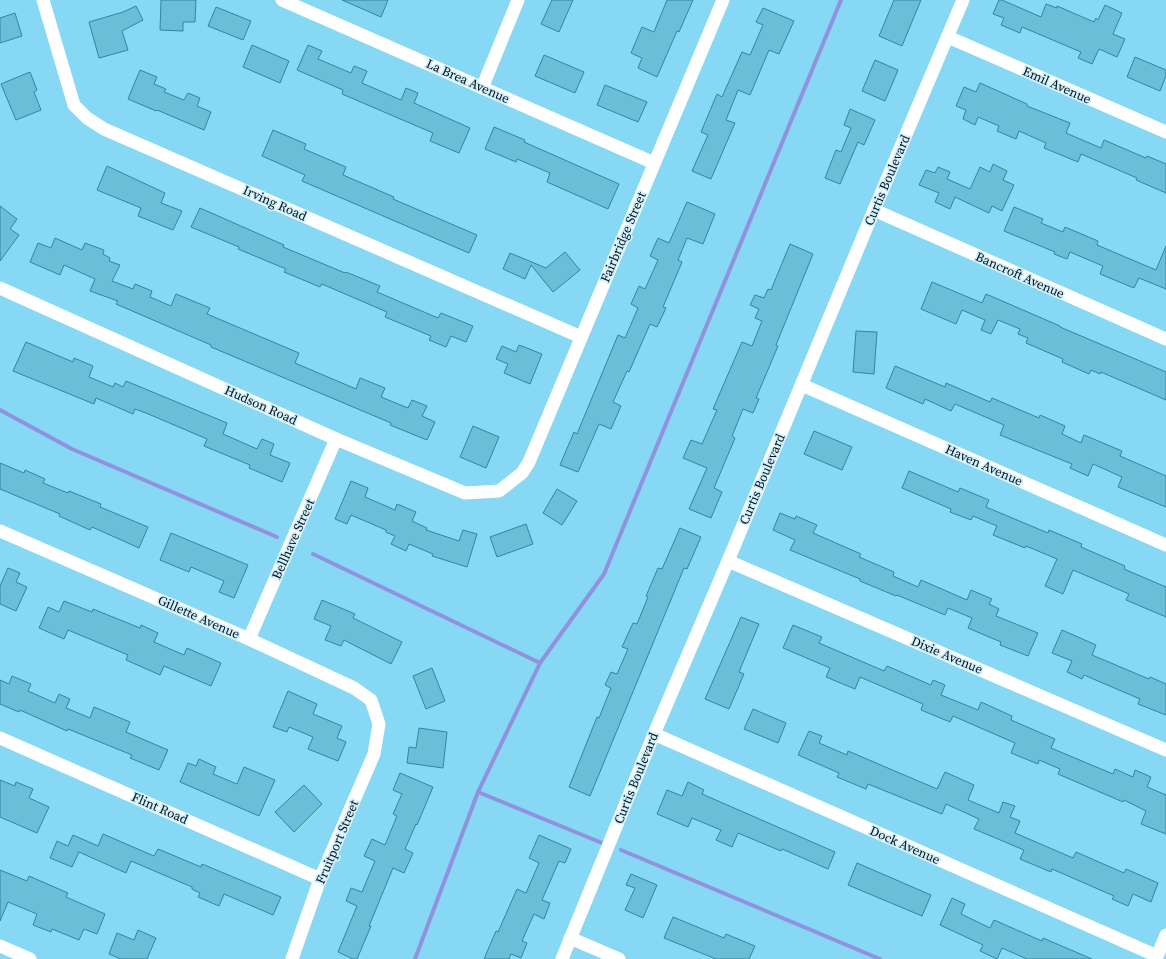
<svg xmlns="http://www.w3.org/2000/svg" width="1166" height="959" font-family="'Source Serif 4',serif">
<rect width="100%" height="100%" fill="#86d8f4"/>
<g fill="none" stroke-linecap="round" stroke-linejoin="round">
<!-- stream -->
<g stroke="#9092de" stroke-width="4">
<path d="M0,410L72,449L277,537"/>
<path d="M313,554L540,663"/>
<path d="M478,792L602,843"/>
<path d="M621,850L880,959"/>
<path d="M415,959L478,792L540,663L604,574L841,0"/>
</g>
</g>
<!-- building -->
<g fill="#6bbdd8" stroke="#3186a0">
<path d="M161,0H196L195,22H183V31L160,30Z"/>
<path d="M342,0H388L381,17Z"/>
<path d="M552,0H573L559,32L541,24Z"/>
<path d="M667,0H693L679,32L677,31L657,77L638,68L642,58L631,53L642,27L654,32Z"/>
<path d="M894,0H921L902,46L879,36Z"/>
<path d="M999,0H1002L1041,17L1046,4L1057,8V6L1094,22L1096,18L1098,20L1105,5L1122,13L1113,34L1125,39L1117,57L1099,49L1092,64L1078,58L1081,52L1022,27L1020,33L1001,25L1004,18L993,14Z"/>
<path d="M136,6L143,20L122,31L128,50L99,58L89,22L123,12Z"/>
<path d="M216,7L251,21L243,40L208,26Z"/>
<path d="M763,8L794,21L779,54L769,50L750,95L738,90L726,120L735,123L711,179L692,171L708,135L701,132L717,94L722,97L742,52L750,55L763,25L756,22Z"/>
<path d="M15,13L22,36L0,43V18Z"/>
<path d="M252,45L289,61L280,83L243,67Z"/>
<path d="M308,45L322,51L318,59L351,73L354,66L367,71L362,83L401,100L406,88L418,93L414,103L470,128L459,153L430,141L433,133L342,94L343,90L297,70Z"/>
<path d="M544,55L584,72L575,93L535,76Z"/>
<path d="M1135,57L1166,70V76L1160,91L1127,77Z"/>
<path d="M875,60L898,70L885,101L862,91Z"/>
<path d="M140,70L157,77L154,84L166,89L164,92L184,100L188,93L200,98L197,106L211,112L204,130L157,110L156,111L128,99Z"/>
<path d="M30,72L37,90L34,92L41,110L16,120L1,84Z"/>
<path d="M980,83L1027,104V106L1070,123L1066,133L1101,148L1104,140L1146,158L1147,156L1166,164V193L1136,180L1137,178L1081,154L1078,162L1044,148L1046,143L1019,131L1016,139L997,131L999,126L978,117L975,125L963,119L966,110L956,106L964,87L976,92Z"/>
<path d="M605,85L647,102L638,122L597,105Z"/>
<path d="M850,109L875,120L864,145L858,142L840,184L825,178L836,150L841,152L851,128L844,125Z"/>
<path d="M494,127L525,140L524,142L619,184L608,209L547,182L550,173L517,159L516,162L485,149Z"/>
<path d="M273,130L306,144L304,149L346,167L343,175L394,197L393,199L477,235L469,253L302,181L305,175L262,156Z"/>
<path d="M993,164L1007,171L1003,180L1014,185L1002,211L992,206L989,213L955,197L950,209L935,202L939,193L919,185L926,170L935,173L938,167L950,172L947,179L970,189L980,167L990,172Z"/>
<path d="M107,166L165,193L161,203L182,211L173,230L138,216L141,208L97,190Z"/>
<path d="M687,202L715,214L703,244L687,238L678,260L682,262L663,307L666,308L657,327L650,324L629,372L627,371L613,402L621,406L611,429L599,424L578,472L560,465L574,432L577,434L618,335L625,338L638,308L631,304L639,286L645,289L658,260L650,256L658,238L669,243Z"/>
<path d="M0,206L17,219L10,229L19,235L0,261Z"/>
<path d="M1014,207L1043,219L1041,223L1063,232L1065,227L1098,241L1097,245L1156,270L1166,246V289L1139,278L1134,288L1100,274L1103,266L1070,252L1067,259L1054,254L1055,252L1004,231Z"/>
<path d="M200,208L284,245L283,247L345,273L346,272L380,286L377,292L438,318L441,313L473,326L466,342L451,336L446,347L429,340L431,336L385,317L387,312L322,284L320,287L284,272L286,269L238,249L239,247L191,227Z"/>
<path d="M55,238L82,250L85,243L104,250L103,254L110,258L109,261L120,265L112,281L133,289L135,284L152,291L150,297L171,306L176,294L210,308L207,314L299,353L295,363L356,389L360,378L385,388L381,397L408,408L412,400L427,406L422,416L435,422L427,440L390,425L391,423L211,347V345L116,304L118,301L90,291L95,279L64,265L60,275L30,262L38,243L51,248Z"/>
<path d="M790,244L813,254L776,345L778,346L756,398L759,399L753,413L743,409L732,436L735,438L714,488L722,492L711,518L689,509L707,468L683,458L691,440L702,444L717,410L713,409L742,342L752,346L762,321L755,318L759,309L750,305L755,295L764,298L768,289L771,290Z"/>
<path d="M565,252L580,270L553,292L531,265L525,279L503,269L510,253L546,268Z"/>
<path d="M932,282L982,303L986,294L1060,326V327L1166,372V400L1101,372L1100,374L1091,370L1089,374L1062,362L1063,359L1026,343L1028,338L1018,334L1020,329L998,320L991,334L981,330L985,320L962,310L956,324L921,309Z"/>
<path d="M856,331L877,332L874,374L853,372Z"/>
<path d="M26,342L73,362L74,358L93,366L89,377L113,387L115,383L123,387L126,381L227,423L223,434L257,449L262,439L274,444L270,455L290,463L282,482L249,468L250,465L204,446L207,439L146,413L135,409L133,414L96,398L94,404L13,371Z"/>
<path d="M519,345L542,354L530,384L504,373L508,364L496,359L502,346L516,352Z"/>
<path d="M895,366L945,387L946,383L990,402L992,398L1039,418L1040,415L1065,426L1062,434L1081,443L1084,435L1122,451L1120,456L1166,476V507L1118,487L1122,477L1093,464L1088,476L1070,468L1072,464L1000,435L1004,425L955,404L951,411L925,399L923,404L886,388Z"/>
<path d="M473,426L499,437L486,468L460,457Z"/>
<path d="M814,431L852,447L842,470L804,454Z"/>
<path d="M0,463L24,473L25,470L45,479L43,483L68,493L69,491L101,504L100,507L148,527L139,548L92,527L90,530L59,516L60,514L0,489Z"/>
<path d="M909,471L958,492L960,488L989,500L986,507L1048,533L1049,530L1082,544L1081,547L1125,566L1124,569L1166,587V617L1126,600L1129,594L1073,570L1063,594L1045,586L1057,559L1026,546L1025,548L993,535L997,526L973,516L971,520L950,512L951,509L902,488Z"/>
<path d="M351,481L368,488L365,497L395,510L397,504L416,512L412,521L427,528L426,530L459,541L463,530L477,534L467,567L432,556L433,554L409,544L406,551L391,544L395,536L386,532V530L351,515L347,524L335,519Z"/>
<path d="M557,489L577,501L562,525L543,513Z"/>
<path d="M780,513L795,519L796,516L817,525L813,533L861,554L859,557L894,572L893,576L918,587L921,580L967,600L971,590L992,599L989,604L999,609L996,616L1038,633L1028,656L1000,645L1001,642L968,628L972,618L948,608L945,615L897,595L896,596L860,581V579L790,550L795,540L773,530Z"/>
<path d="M526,524L533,544L497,557L490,537Z"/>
<path d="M680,528L701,537L687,569L684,568L590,796L569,787L597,717L599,718L611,688L605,685L611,672L617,674L628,649L622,647L633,623L637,624L648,597L646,596L658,568L662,569Z"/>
<path d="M171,533L248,565L234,598L219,592L224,581L191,567L189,572L160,560Z"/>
<path d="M8,568L20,573L16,582L27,587L16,611L0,604V586Z"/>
<path d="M322,600L355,614L353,618L402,642L391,664L344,640L341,646L325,640L331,626L314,619Z"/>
<path d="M64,601L92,612L93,609L140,628L141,625L158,633L154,642L184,655L187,648L221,663L211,686L164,666L160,675L126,660L128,655L68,630L64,639L39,628L48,607L59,612Z"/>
<path d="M741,617L759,624L739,672L744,674L729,709L705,699Z"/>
<path d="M793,625L822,637L819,643L884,671L887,666L931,685L933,680L945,685L941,695L978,710L981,702L1012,716L1011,720L1055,739L1051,748L1113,774L1115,769L1133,777L1135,770L1151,777L1147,787L1166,795V834L1141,824L1146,811L1124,800L1123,802L1058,774L1060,769L1039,760L1038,764L1011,753L1015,743L953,716L950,722L921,710L923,704L860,677L855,689L826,677L830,668L783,648Z"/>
<path d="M1062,630L1096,645L1092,655L1149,679L1150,677L1166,684V715L1138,704L1140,699L1084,675L1082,679L1067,672L1072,661L1052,653Z"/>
<path d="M432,668L445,701L426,709L413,676Z"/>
<path d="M12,676L31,684L28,691L55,703L59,694L70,699L66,708L90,718L94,707L130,722L126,732L168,750L159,770L130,758L132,755L68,729L67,731L20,710L19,712L0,704V680L9,684Z"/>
<path d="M288,691L317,704L313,714L342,726L337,738L346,742L338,761L308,749L313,737L289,727L287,732L273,727Z"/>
<path d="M753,709L786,723L778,743L744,729Z"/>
<path d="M419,728L447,732L443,768L407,763L409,747L416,748Z"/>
<path d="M809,731L822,736L819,743L847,755L848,751L937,789L945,772L974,785L968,800L999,813L1003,802L1015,806L1010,817L1020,821L1015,833L1073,858L1076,852L1124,873L1126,869L1158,883L1151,902L1133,894L1128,906L1112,899L1114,896L1052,869L1051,872L1020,859L1024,850L974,829L979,819L946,804L942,814L868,784L866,789L837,777L839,773L798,755Z"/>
<path d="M199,759L216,767L213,774L237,784L244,767L275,780L259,816L180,782L188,763L196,766Z"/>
<path d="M400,773L433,787L417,825L416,824L405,849L413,853L404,873L393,868L369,926H371L357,959H353L338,952L357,906L346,901L351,888L362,892L375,861L364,856L372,839L385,845L397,816L393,814L402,794L393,790Z"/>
<path d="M0,780L15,786L16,782L33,789L29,798L49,807L37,833L0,817Z"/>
<path d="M688,782L704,790L702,794L835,852L828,869L782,849L781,851L738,833L732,847L716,840L721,830L692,818L688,827L657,814L667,790L682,796Z"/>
<path d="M304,785L322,804L294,832L275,812Z"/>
<path d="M103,834L154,856L158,849L201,867L202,864L281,897L273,915L224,894L219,906L198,897L200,893L192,889V887L131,861L126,873L79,852L72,867L50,858L57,841L68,846L73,835L98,846Z"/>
<path d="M539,835L571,849L565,863L559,861L542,900L550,903L544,919L534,914L522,941L527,943L521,958L511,954L509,959H484L496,931L498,932L517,889L526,893L539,863L529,858Z"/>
<path d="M857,863L931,895L922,916L848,885Z"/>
<path d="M0,870L27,881L29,876L68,893L66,897L105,914L97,934L84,929L79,940L52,929L51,932L33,925L37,914L8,902L0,921Z"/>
<path d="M631,874L657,885L643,918L625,910L635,888L626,885Z"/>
<path d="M952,898L965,904L961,914L990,928L994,920L1042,941L1043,938L1092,959H1027L1002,948L997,959L980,951L983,945L940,925Z"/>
<path d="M673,917L724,938L726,934L755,946L749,959H716L664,938Z"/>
<path d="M138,930L156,938L147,959H121L109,954L117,933L134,940Z"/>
</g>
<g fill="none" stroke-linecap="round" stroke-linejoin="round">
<!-- minor -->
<g stroke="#fff" stroke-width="13">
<path d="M43,0L74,105L87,118L104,129L581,337"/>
<path d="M282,0L654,163"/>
<path d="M948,37L1166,132"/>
<path d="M482,88L518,0"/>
<path d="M874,210L1166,339"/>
<path d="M0,288L336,439L465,493L499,491L522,473L529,462L723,0"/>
<path d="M802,385L1166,545"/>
<path d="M0,531L249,639L354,688L371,700L379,724L374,754L320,879L292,959"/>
<path d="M728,561L1166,750"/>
<path d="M249,639L336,439"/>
<path d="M654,734L1157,956"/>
<path d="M0,738L320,879"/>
<path d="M570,938L619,959"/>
<path d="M0,946L30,959"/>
<path d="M562,959L654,734L728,561L874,210L963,0"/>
<path d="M1156,959L1166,935"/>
</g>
</g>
<g text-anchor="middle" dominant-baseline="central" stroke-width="3.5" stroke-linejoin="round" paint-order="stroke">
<!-- street labels -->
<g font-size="13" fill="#00121a" stroke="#d2f1fc">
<text transform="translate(468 81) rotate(24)">La Brea Avenue</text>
<text transform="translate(1057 85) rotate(24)">Emil Avenue</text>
<text transform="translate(887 180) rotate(-67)">Curtis Boulevard</text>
<text transform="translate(275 203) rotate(24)">Irving Road</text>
<text transform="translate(623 237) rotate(-67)">Fairbridge Street</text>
<text transform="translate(1020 275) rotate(24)">Bancroft Avenue</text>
<text transform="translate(261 405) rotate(24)">Hudson Road</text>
<text transform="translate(984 465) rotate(24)">Haven Avenue</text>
<text transform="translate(762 479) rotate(-67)">Curtis Boulevard</text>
<text transform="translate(293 539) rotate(-66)">Bellhave Street</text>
<text transform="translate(199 617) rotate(24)">Gillette Avenue</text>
<text transform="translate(947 655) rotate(23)">Dixie Avenue</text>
<text transform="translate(636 778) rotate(-68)">Curtis Boulevard</text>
<text transform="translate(160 808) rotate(24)">Flint Road</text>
<text transform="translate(337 842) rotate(-67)">Fruitport Street</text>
<text transform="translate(905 845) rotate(24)">Dock Avenue</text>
</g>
</g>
</svg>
